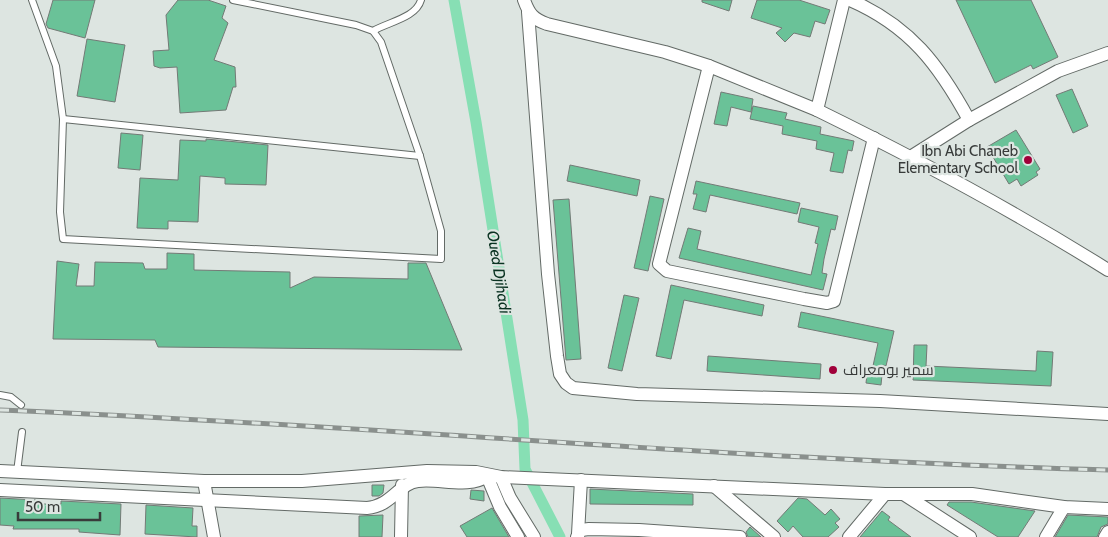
<svg xmlns="http://www.w3.org/2000/svg" width="1108" height="537" font-family="Cabin,Cairo,sans-serif">
<rect width="100%" height="100%" fill="#dde5e1"/>
<g fill="none" stroke-linecap="round" stroke-linejoin="round">
<!-- canal -->
<path stroke="#87dfb4" stroke-width="11" d="M454,0L476,122L523,420L525,469L560,537"/>
</g>
<!-- building -->
<g fill="#6ac298" stroke="#737a76">
<path d="M53,0H95L85,38L48,28L46,24Z"/>
<path d="M178,0H208L226,6L222,18L228,23L214,60L235,67L236,87H233L226,110L180,113L177,67L160,68L154,66L153,51L169,50L166,15Z"/>
<path d="M702,0H732L729,11L702,2Z"/>
<path d="M757,0H799L830,10L825,24L815,21L810,37L794,33L785,42L776,33L782,28L751,18Z"/>
<path d="M956,0H1031L1058,57L1033,69L1031,65L995,83Z"/>
<path d="M87,39L125,45L115,102L77,96Z"/>
<path d="M1072,89L1088,126L1073,133L1056,95Z"/>
<path d="M721,92L753,99L751,112L731,107L727,126L714,124Z"/>
<path d="M753,106L787,113L785,119L821,127L820,134L854,141L852,151L848,150L843,173L830,171L834,153L816,149L817,141L782,134L783,126L750,119Z"/>
<path d="M1016,130L1040,169L1036,172L1038,175L1021,186L1017,179L1009,184L987,147Z"/>
<path d="M121,133L143,135L140,170L118,168Z"/>
<path d="M206,139L268,145L266,185L225,184V178L200,176L198,222L168,221V229L137,228L140,178L178,180L180,140L206,141Z"/>
<path d="M570,165L640,180L637,196L567,181Z"/>
<path d="M696,181L800,203L797,214L710,195L706,212L693,209L697,194H693Z"/>
<path d="M650,196L664,199L648,271L634,268Z"/>
<path d="M569,199L581,359L566,360L553,200Z"/>
<path d="M801,208L838,216L835,230L831,229L824,259L822,273L827,274L823,290L679,258L688,228L701,231L697,249L811,275L818,244L815,243L819,227L798,222Z"/>
<path d="M167,253L194,254V270L290,272V288L314,277L408,279V263H426L462,350L158,347L155,340L53,339L57,261L79,264L76,286H94L95,262L143,263L145,269H167Z"/>
<path d="M671,285L764,305L762,316L684,300L671,359L656,356Z"/>
<path d="M624,295L639,298L622,371L608,368Z"/>
<path d="M801,312L894,331L886,366L883,365L881,385L866,383L867,374L871,375L878,343L798,327Z"/>
<path d="M914,345H927L926,366L1036,371L1037,351L1053,352L1051,386L913,380Z"/>
<path d="M708,356L821,364L820,379L707,371Z"/>
<path d="M372,485H384L383,493L379,496H372Z"/>
<path d="M590,489L693,494V505L590,504Z"/>
<path d="M471,490L484,491V501L470,499Z"/>
<path d="M0,498L36,500L35,504H61V501L121,504L120,535L79,532V529H13L14,526L0,525Z"/>
<path d="M798,498L807,499L825,515L831,509L840,519L835,523L839,527L828,537H803L793,526L788,532L777,521Z"/>
<path d="M949,502H971L1035,511L1018,537H998L947,505Z"/>
<path d="M146,505L193,508L192,526H197V537L145,534Z"/>
<path d="M492,508L509,537H467L460,526Z"/>
<path d="M882,511L890,517L888,520L911,537H860Z"/>
<path d="M383,515L382,537H359V516Z"/>
<path d="M1068,515L1108,517V524L1101,527L1097,537H1055Z"/>
<path d="M750,527L761,537H748L746,532Z"/>
</g>
<g fill="none" stroke-linecap="round" stroke-linejoin="round">
<!-- lane casing -->
<g stroke="#636a66" stroke-width="8">
<g id="lane">
<path d="M32,0L56,66L63,119L60,212L63,239L441,259V231L420,156L381,42L373,31L356,25L233,0"/>
<path d="M373,31C388,22 416,18 421,0"/>
<path d="M63,119L420,156"/>
<path d="M0,395L11,397L21,405"/>
<path d="M17,472L22,432"/>
</g>
</g>
<!-- street casing -->
<g stroke="#636a66" stroke-width="14">
<g id="street">
<path d="M524,0C529,14 533,19 547,24L665,52L709,66L817,110L844,0"/>
<path d="M850,0C910,26 939,65 969,120"/>
<path d="M528,12L548,274L557,356L560,374L566,383L573,388L637,394L880,401L1108,414"/>
<path d="M709,66L659,264L667,271L804,299L827,303L834,301L874,138"/>
<path d="M817,110C917,159 1014,211 1108,270"/>
<path d="M912,156L969,120L1058,71L1108,53"/>
<path d="M0,471L204,481H302L427,471L476,472L501,477L885,494H972L1064,507L1108,509"/>
<path d="M487,476L500,507L518,537"/>
<path d="M501,477L510,498L534,537"/>
<path d="M204,481L214,537"/>
<path d="M714,486L774,537"/>
<path d="M0,490L367,508C392,506 399,483 418,481C439,478 469,489 487,476"/>
<path d="M905,495L970,537"/>
<path d="M578,534L581,480"/>
<path d="M401,537L402,485"/>
<path d="M577,537L581,530L589,529L639,530L740,537"/>
<path d="M849,537L885,494"/>
<path d="M1046,537L1064,507"/>
<path d="M1105,537L1108,532"/>
</g>
</g>
<!-- lane -->
<use href="#lane" stroke="#fff" stroke-width="6"/>
<!-- street -->
<use href="#street" stroke="#fff" stroke-width="12"/>
<!-- rail casing -->
<g stroke="#8a908d" stroke-width="5">
<path id="rail" d="M0,410C370,425 738,460 1108,470"/>
</g>
<!-- rail -->
<use href="#rail" stroke="#dde5e1" stroke-width="3" stroke-dasharray="9" stroke-linecap="butt"/>
</g>
<!-- markers -->
<g fill="#a0003a" stroke="#dde5e1" stroke-width="2">
<circle cx="1028" cy="160" r="5"/>
<circle cx="833" cy="370" r="5"/>
</g>
<g text-anchor="middle" dominant-baseline="central" stroke-width="4.5" stroke-linejoin="round" paint-order="stroke">
<!-- poi labels -->
<g font-size="15" fill="#383b3a" stroke="#dde5e1" text-anchor="end">
<text x="1018" y="151">Ibn Abi Chaneb<tspan x="1018" dy="17">Elementary School</tspan></text>
<text x="843" y="370" text-anchor="start">سمير بومعراف</text>
</g>
<!-- water labels -->
<g font-size="16" font-style="italic" fill="#093221" stroke="#dde5e1">
<text transform="translate(499 272) rotate(81)">Oued Djihadi</text>
</g>
</g>
<!-- scale -->
<path d="M18 512v8h82v-8" fill="none" stroke="#383b3a" stroke-width="2.5"/>
<text x="25" y="512" font-size="15" fill="#383b3a" stroke="#dde5e1" stroke-width="4" paint-order="stroke">50 m</text>
</svg>
